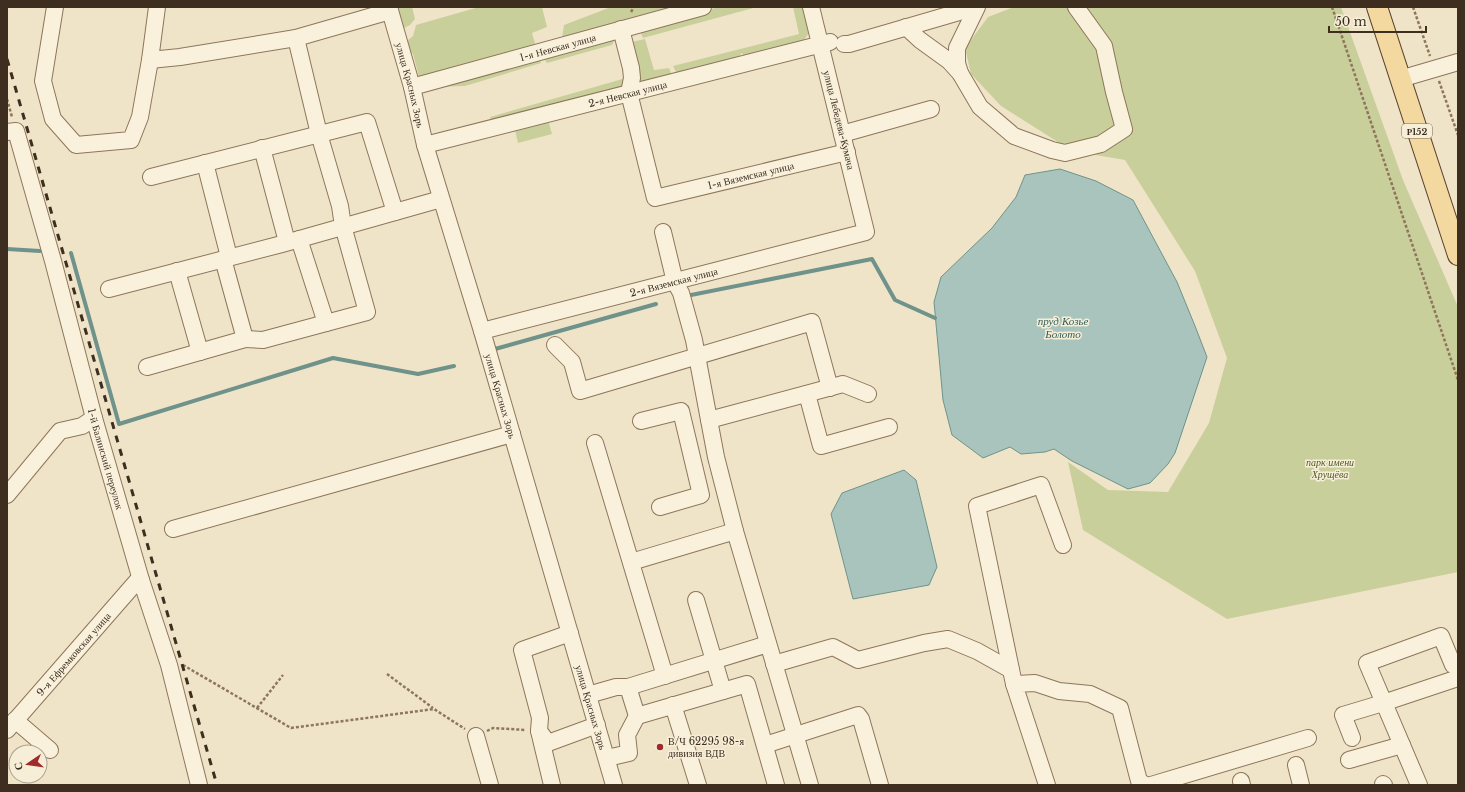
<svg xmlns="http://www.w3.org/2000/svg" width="1465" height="792" font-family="'Libre Baskerville',serif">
<rect width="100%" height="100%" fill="#f0e4c8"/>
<!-- green -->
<g fill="#c9cf9b">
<path d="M395,7H412L415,19L410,25L404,28L401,26Z"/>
<path d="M479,7H542L547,27L532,33L541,63L465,86L432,87L419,77L413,54L409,51L406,42L413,36L416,25Z"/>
<path d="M611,7H668L660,17L707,10L719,7H757L643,38L636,22L561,44L564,25Z"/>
<path d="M793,7H808L810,31L799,48L745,56L741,53L739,62L694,70L683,71L677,74L673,66L799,34Z"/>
<path d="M1014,7H1341L1403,180L1458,307V572L1227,619L1083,530L1068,462L1108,490L1168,492L1209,423L1227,358L1195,271L1125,160L1072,151L1001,106L971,74L965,48L988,17Z"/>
<path d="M616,38L612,45L547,63L542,56Z"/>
<path d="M645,39L654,70L669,68L676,85L639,86L631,42Z"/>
<path d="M626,78L629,86L493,125L490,117Z"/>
<path d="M547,116L552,134L518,143L514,126Z"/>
</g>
<!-- water -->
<g fill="#a9c4bc" stroke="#6f938a">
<path d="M1060,169L1096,181L1133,200L1177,282L1195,326L1207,357L1175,453L1168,464L1150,483L1128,489L1072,461L1054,449L1045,452L1021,454L1010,447L983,458L952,435L943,400L934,302L941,277L992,228L1016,197L1025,175Z"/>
<path d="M904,470L916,480L937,567L929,585L853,599L831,514L842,493Z"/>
</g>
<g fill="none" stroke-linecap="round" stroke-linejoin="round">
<!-- stream -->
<g stroke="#6f938a" stroke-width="4">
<path d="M7,249L40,251"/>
<path d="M71,253L119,424L333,358L418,374L454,366"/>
<path d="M686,296L872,259L895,300L935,318"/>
<path d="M495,349L656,304"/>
</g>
<!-- minor casing -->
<g stroke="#8d765c" stroke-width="18">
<g id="minor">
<path d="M55,7L43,81L53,119L76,145L131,140L140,117L150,60"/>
<path d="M157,7L150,60L180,57L296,38L390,11"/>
<path id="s1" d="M389,7L412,87L425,145L482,331L614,785"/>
<path d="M906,27L920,40L949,61L960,73L980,107L1014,136L1052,150L1065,153L1101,144L1124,129L1114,92L1104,46L1076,7"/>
<path id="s2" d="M621,29L631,68L632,78L629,93L655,198L847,152"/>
<path d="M296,38L319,134L340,206L343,226L367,312L326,323"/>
<path d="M844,44H849L976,7"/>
<path d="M960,73L957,63V48L977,7"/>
<path d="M1400,79L1458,62"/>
<path id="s3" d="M412,87L703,7"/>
<path id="s4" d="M7,132L16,131L53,261L94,418L141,580L169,665L199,785"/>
<path d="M842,134L931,109"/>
<path id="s5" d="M425,145L830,42"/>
<path d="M262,148L287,242"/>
<path d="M205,163L229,257"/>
<path d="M151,177L367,122L395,212"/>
<path d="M663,232L675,282L681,293L694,340L716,457L735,531L810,785"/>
<path d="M177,271L200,352"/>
<path d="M109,289L282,244L441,199"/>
<path id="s6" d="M482,331L866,232L811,7"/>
<path d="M245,339L263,340L326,323L299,239"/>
<path d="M555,345L572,362L580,391L812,322L830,388"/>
<path d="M147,367L245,339L223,259"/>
<path d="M807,394L821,446L889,427"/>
<path d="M709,420L843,384L868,394"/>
<path d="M641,421L681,411L701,495L660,507"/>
<path d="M595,443L665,676"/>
<path d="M7,495L60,431L82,426L94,418"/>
<path d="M173,529L512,434"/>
<path d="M631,562L735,531"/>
<path d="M696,600L723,691"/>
<path d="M768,644L628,687L637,716L747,684L776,785"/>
<path d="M774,664L833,647L858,660L924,643L948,639L977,651L1011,670"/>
<path d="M1014,684L977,506L1041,485L1063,545"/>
<path d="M588,695L616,687H628"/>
<path d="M673,705L698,785"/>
<path d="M15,720L50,750"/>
<path id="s7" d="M7,730L137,581L141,580"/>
<path d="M539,731L548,743L597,725"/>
<path d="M476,736L490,785"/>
<path d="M1352,738L1343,715L1383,703L1455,679"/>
<path d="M765,745L858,715L861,719L880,785"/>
<path d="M607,758L629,753L627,735L637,716"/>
<path d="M1349,760L1402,745"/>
<path d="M1296,765L1301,785"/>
<path d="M1241,781L1242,785"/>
<path d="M1383,784L1384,785"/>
<path d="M552,785L539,731L540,718L522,650L570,633"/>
<path d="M1047,785L1014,684L1035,683L1059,691L1090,694L1120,708L1139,781L1145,785"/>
<path d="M1151,785L1308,738"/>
<path d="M1419,785L1367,663L1441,636L1453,665"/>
</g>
</g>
<!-- major casing -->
<g stroke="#5b4430" stroke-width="22">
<path id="major" d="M1377,7L1458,255"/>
</g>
<!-- path -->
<g stroke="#8d765c" stroke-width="2.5" stroke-dasharray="3 2" stroke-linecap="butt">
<path d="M1332,7L1458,380"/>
<path d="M1413,7L1430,56"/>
<path d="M631,12L634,7"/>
<path d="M1439,81L1458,135"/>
<path d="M7,99L12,117"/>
<path d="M183,665L291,728L434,709L465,729"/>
<path d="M387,674L433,708"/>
<path d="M257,708L283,675"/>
<path d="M487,731L493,728L526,730"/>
</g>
<!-- minor -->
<use href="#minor" stroke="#faf1dc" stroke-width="16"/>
<!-- major -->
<use href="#major" stroke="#f3d9a0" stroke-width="20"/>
<!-- rail -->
<path stroke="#3d2e20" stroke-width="3" stroke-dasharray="7 7" stroke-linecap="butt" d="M7,59L217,785"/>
</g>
<!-- markers -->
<circle fill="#9e2a2b" stroke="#f7eed8" stroke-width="1.5" cx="660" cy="747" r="4"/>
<g text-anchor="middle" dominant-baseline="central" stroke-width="3" stroke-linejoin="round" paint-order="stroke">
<!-- shield labels -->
<rect fill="#f7eed8" stroke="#756857" stroke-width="1" x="1402" y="124" width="30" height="14" rx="3"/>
<g font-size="9" font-weight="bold" fill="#3d2e20">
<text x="1417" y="131">Р152</text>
</g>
<!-- street labels -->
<g font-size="10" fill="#3d2e20" stroke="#f7eed8">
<text stroke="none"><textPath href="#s3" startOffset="151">1-я Невская улица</textPath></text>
<text stroke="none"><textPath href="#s1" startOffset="81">улица Красных Зорь</textPath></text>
<text stroke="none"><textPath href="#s5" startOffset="209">2-я Невская улица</textPath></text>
<text transform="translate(839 120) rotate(76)">улица Лебедева-Кумача</text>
<text stroke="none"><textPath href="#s2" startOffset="272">1-я Вяземская улица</textPath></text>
<text stroke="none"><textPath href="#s6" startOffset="198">2-я Вяземская улица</textPath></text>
<text stroke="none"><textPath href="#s1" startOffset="405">улица Красных Зорь</textPath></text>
<text stroke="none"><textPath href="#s4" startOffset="349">1-й Балинский переулок</textPath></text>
<text stroke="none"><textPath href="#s7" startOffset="101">9-я Ефремковская улица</textPath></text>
<text stroke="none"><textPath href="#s1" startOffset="729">улица Красных Зорь</textPath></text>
</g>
<!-- park labels -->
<g font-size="10" font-style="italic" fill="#4d5a26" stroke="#f7eed8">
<text x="1330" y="462">парк имени<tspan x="1330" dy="12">Хрущёва</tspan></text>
</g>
<!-- poi labels -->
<g font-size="10" fill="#3d2e20" stroke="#f7eed8" text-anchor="start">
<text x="668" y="741">В/Ч 62295 98-я<tspan x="668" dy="12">дивизия ВДВ</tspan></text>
</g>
<!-- water labels -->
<g font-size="11" font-style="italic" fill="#2f5d5a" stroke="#f7eed8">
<text x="1063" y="321">пруд Козье<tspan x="1063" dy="13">Болото</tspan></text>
</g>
</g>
<!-- border -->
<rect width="1465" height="792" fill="none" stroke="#3d2e20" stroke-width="16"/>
<!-- north arrow -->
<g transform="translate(28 764) rotate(257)"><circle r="19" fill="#f7eed8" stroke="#ada18e"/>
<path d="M0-3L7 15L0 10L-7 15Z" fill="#9e2a2b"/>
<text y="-6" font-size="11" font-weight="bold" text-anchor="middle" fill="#3d2e20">С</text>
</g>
<!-- scale -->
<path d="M1329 26v6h97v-6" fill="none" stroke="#3d2e20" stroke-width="2"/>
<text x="1335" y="26" font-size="12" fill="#3d2e20" stroke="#f7eed8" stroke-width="3" paint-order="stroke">50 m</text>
</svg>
